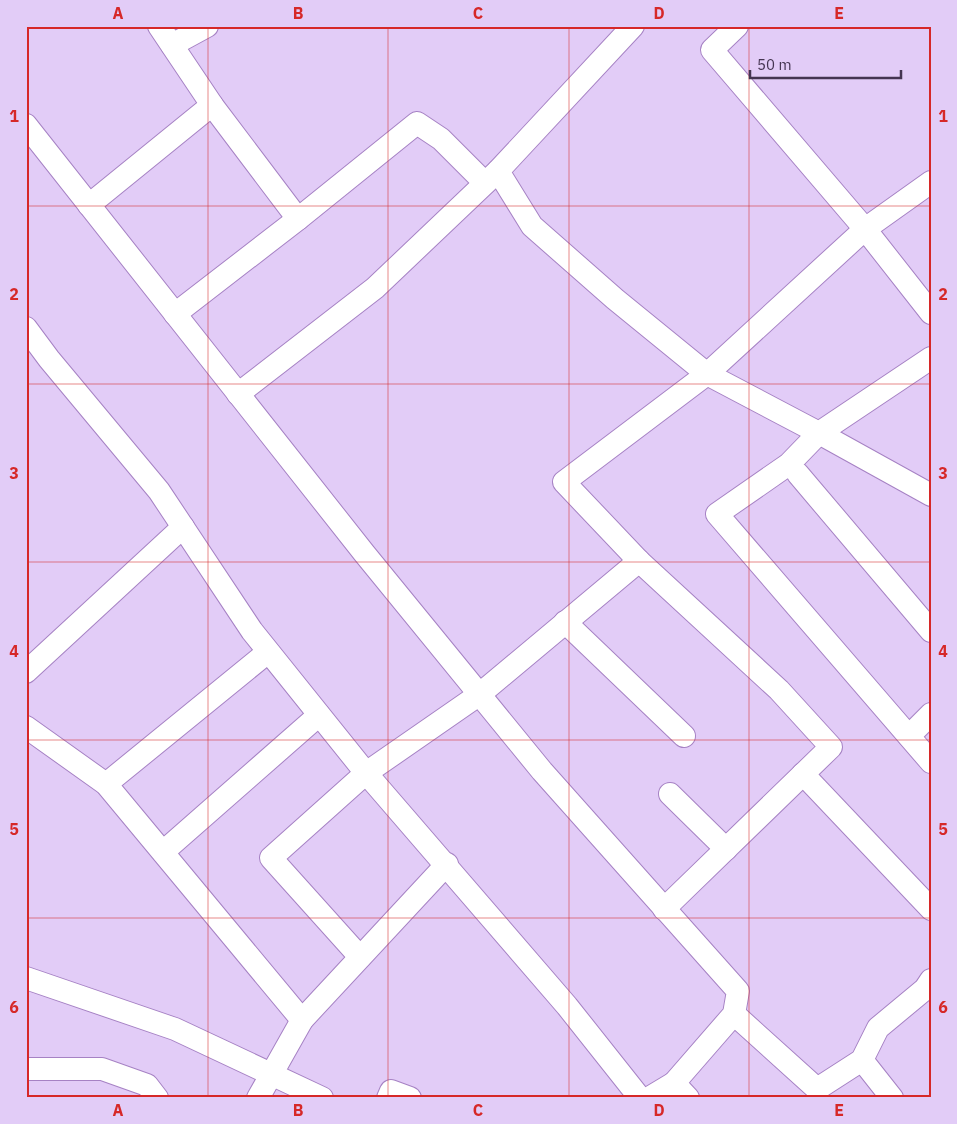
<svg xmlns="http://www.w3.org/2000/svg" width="957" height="1124" font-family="'IBM Plex Sans',sans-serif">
<rect width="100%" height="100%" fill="#e2ccf7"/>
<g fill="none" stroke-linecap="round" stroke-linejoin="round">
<!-- minor casing -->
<g stroke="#a682c4" stroke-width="24">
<g id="minor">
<path d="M159,26L212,105L298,219"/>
<path d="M737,26L712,50L865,229L931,182"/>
<path d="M172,45L207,26"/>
<path d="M26,125L364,553L542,771L738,991L734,1014L674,1083"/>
<path d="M498,171L532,226L615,299L707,374L865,229L931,313"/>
<path d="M89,205L212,105"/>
<path d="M175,314L298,219L417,123L441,139L485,183"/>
<path d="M26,328L49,359L159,491L252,631L366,773L567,1006L640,1098"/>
<path d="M238,394L375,288L498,171L633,26"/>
<path d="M798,474L931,631"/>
<path d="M931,495L819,433L789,464L717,514L931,762"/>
<path d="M565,622L684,736"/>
<path d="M26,672L183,527"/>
<path d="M26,727L106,784L302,1020"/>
<path d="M909,736L931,714"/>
<path d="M803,774L931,909"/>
<path d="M106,784L268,652"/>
<path d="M670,794L726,849"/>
<path d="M163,852L319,715"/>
<path d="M664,909L831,747L779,690L639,561L564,482L707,374L819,433L931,358"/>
<path d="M360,957L271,858L366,773L480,694L639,561"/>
<path d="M26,978L175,1029L322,1098"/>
<path d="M734,1014L817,1089L862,1060L878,1028L925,989L931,980"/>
<path d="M862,1060L892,1098"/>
<path d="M26,1069H102L147,1085L157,1098"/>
<path d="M258,1098L302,1020L447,864"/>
<path d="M388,1098L391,1091L410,1098"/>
<path d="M649,1098L674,1083L688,1098"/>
</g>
</g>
<!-- minor -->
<use href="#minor" stroke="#fff" stroke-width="22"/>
</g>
<!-- grid -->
<path fill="none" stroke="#d62828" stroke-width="1" stroke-opacity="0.55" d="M208,26V1098M388,26V1098M569,26V1098M749,26V1098M26,206H931M26,384H931M26,562H931M26,740H931M26,918H931"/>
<!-- border -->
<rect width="957" height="1124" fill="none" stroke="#e2ccf7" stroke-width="55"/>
<!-- scale -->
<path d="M750 70v8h151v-8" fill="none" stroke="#443451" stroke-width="2.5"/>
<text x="757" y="70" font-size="15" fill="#443451" stroke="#e2ccf7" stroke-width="4" paint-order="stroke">50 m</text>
<rect x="28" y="28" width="902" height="1068" fill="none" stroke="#d62828" stroke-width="2"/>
<g font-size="16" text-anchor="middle" font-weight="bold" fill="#d62828">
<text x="118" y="19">A</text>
<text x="298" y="19">B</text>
<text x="478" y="19">C</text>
<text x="659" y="19">D</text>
<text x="839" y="19">E</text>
<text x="14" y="122">1</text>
<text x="943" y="122">1</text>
<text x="14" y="300">2</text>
<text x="943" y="300">2</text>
<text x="14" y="479">3</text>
<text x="943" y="479">3</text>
<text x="14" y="657">4</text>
<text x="943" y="657">4</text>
<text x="14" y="835">5</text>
<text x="943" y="835">5</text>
<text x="14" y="1013">6</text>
<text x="943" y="1013">6</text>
<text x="118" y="1116">A</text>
<text x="298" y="1116">B</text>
<text x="478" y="1116">C</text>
<text x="659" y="1116">D</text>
<text x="839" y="1116">E</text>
</g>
</svg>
